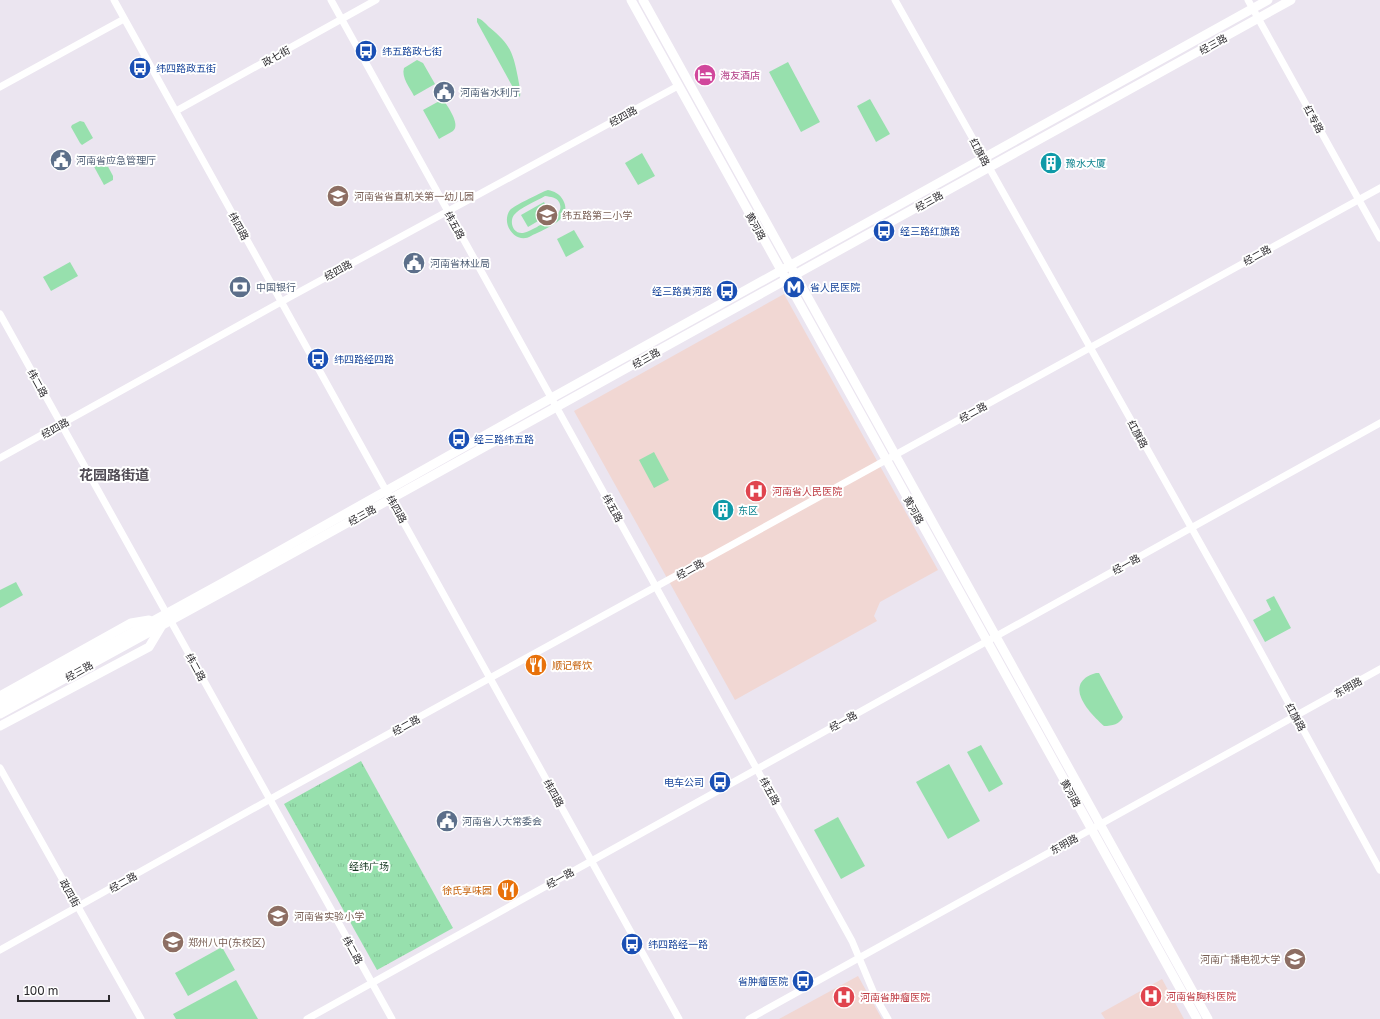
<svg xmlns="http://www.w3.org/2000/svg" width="1380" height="1019" font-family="'Golos Text','Noto Sans SC',sans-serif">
<defs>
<pattern id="park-tufts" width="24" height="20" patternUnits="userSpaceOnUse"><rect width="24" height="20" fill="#97e0ad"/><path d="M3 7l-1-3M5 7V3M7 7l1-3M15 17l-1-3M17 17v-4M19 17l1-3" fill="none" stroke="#82c095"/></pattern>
</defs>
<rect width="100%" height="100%" fill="#ebe5f0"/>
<!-- medical -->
<g fill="#f1d7d3">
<path d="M784,294L938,570L880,602L874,616L877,621L735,700L574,411Z"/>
<path d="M858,976L882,1019H779Z"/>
<path d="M1162,979L1184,1019H1105L1101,1013Z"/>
</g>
<!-- grass -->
<g fill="#97e0ad" fill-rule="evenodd">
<path d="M477,18C482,19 485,23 489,27C510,44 513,52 518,78C519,84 521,91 520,97L516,93L477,22Z"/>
<path d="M417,60L423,63L435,84L414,96C410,88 401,77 404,68Z"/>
<path d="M788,62L820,122L801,132L769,72Z"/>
<path d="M443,99C447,106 461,124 453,131C449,134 443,136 439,139L423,110Z"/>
<path d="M870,99L890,134L876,142L857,106Z"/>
<path d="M80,121L84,122L93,138L82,145L80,143L71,127L72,125Z"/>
<path d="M642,153L655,176L638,185L625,163Z"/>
<path d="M102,158L104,159L113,176V180L104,185L92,163Z"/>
<path d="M548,190C554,191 560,194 563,200C574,220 544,229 531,236C516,245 500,224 510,210C515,205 537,195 545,191ZM545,196C551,197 556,197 559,202C566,215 545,222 537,227C532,229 528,232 523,233C513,234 509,222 514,215C519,208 537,201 545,196Z"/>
<path d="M544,202L550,214L528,227L521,215Z"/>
<path d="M574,230L584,247L566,257L557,239Z"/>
<path d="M70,262L78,276L51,291L43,277Z"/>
<path d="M654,452L669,480L654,488L639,460Z"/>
<path d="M16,582L23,595L0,608V590Z"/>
<path d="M1274,596L1291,628L1265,642L1253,620L1271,610L1266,600Z"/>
<path d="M1096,673H1099L1123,717C1120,724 1112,726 1104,726C1088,712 1062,683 1096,673Z"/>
<path d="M981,745L1003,784L989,792L967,752Z"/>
<path d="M949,764L980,821L948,839L916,782Z"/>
<path d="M838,817L865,866L841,879L814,830Z"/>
<path d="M222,947L235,970L188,996L175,973Z"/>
<path d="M236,980L258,1019H176L173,1014Z"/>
</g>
<!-- park -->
<path fill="url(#park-tufts)" d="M361,761L453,928L377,970L284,804Z"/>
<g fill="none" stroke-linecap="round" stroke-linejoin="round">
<!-- minor -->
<g stroke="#fff" stroke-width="7">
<path d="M114,0L679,1019"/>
<path d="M331,0L852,941L876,998L888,1019"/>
<path d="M895,0L1241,616L1380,870"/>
<path d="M1248,0L1380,238"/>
<path d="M0,87L124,19"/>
<path d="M176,111L376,0"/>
<path d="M0,314L392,1019"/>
<path d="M0,458L290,297L678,86"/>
<path d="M0,768L141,1019"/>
<path d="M0,950L283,792L1380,188"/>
<path d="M307,1019L1380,423"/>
<path d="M749,1019L1380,669"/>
</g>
<!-- major -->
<g stroke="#fff" stroke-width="9">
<path d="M631,0L1197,1019"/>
<path d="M643,0L1208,1019"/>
<path d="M0,696L131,623L149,620"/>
<path d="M0,705L224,582L528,411L1268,0"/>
<path d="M0,714L228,589L1291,0"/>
<path d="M0,726L149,647L161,627"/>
</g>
</g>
<!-- icons -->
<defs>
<g id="bus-disc" transform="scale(1.15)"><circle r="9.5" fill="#1a4fb4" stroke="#fff"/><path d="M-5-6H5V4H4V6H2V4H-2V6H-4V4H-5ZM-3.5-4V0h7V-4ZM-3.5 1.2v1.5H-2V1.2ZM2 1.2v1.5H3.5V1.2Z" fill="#fff"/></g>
<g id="hotel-disc" transform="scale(1.15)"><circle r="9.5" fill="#d1479c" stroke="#fff"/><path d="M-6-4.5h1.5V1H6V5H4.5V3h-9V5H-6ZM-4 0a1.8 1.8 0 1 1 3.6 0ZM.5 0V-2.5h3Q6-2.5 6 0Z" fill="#fff"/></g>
<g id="civic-disc" transform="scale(1.15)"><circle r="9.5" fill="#5c6f8a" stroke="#fff"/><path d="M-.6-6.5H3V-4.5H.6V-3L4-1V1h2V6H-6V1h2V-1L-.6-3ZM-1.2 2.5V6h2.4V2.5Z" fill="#fff"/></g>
<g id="building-disc" transform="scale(1.15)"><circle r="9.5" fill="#0f9aa8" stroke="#fff"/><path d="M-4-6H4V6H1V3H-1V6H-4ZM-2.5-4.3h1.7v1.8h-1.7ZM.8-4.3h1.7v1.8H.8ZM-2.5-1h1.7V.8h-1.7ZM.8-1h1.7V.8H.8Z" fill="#fff"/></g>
<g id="school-disc" transform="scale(1.15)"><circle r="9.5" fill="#8d6e63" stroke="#fff"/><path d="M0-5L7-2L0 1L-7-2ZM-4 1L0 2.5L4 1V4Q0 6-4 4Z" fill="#fff"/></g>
<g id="bank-disc" transform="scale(1.15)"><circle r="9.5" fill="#5c6f8a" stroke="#fff"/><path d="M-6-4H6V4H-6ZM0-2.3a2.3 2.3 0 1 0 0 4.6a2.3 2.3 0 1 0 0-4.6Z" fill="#fff"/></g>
<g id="metro-disc" transform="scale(1.15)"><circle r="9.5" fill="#1a4fb4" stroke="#fff"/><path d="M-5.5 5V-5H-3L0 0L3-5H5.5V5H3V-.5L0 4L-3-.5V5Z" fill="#fff"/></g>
<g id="hospital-disc" transform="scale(1.15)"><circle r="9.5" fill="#e0444e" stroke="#fff"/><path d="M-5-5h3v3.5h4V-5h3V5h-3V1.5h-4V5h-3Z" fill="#fff"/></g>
<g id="restaurant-disc" transform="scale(1.15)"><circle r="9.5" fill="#e8710a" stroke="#fff"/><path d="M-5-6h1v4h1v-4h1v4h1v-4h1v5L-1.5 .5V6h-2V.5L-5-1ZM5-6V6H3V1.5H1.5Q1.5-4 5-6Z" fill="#fff"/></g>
<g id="university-disc" transform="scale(1.15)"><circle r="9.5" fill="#8d6e63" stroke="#fff"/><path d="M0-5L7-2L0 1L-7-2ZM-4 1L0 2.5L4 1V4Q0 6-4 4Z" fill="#fff"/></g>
</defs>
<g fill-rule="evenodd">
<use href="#bus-disc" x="366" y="51"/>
<use href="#bus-disc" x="140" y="68"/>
<use href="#hotel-disc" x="705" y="75"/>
<use href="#civic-disc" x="444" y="92"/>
<use href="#civic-disc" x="61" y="160"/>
<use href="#building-disc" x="1051" y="163"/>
<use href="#school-disc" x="338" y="196"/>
<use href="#school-disc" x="547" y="215"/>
<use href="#bus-disc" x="884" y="231"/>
<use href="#civic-disc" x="414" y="263"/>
<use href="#bank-disc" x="240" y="287"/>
<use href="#metro-disc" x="794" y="287"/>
<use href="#bus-disc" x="727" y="291"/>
<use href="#bus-disc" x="318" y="359"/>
<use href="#bus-disc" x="459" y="439"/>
<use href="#hospital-disc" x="756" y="491"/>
<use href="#building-disc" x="723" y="510"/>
<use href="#restaurant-disc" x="536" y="665"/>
<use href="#bus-disc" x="720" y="782"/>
<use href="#civic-disc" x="447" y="821"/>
<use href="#restaurant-disc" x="508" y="890"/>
<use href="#school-disc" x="278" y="916"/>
<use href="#school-disc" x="173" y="942"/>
<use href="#bus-disc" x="632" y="944"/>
<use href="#university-disc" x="1295" y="959"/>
<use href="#bus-disc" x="803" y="981"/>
<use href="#hospital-disc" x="1151" y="996"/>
<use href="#hospital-disc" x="844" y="997"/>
</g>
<g text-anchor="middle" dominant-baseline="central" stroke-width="4" stroke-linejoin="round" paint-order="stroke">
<!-- street labels -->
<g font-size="10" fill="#2b292d" stroke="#fff">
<text transform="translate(1213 44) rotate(-29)">经三路</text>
<text transform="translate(276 56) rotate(-29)">政七街</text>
<text transform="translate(623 116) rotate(-29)">经四路</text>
<text transform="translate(1314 119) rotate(61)">红专路</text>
<text transform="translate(980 152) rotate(61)">红旗路</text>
<text transform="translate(929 201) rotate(-29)">经三路</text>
<text transform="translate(455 225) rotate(61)">纬五路</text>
<text transform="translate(239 226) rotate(61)">纬四路</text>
<text transform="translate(756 226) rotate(61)">黄河路</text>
<text transform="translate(1257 255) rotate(-29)">经二路</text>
<text transform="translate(338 270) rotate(-29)">经四路</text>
<text transform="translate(646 358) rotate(-29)">经三路</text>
<text transform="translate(38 383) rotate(61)">纬二路</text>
<text transform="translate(973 412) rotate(-29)">经二路</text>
<text transform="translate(55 428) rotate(-29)">经四路</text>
<text transform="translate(1138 434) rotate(61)">红旗路</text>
<text transform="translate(613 508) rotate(61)">纬五路</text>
<text transform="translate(397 509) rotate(61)">纬四路</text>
<text transform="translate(914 510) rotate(61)">黄河路</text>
<text transform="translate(362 515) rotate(-29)">经三路</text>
<text transform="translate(1126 564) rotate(-29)">经一路</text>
<text transform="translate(690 569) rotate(-29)">经二路</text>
<text transform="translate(196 667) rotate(61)">纬二路</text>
<text transform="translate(79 671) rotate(-29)">经三路</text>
<text transform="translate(1348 687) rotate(-29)">东明路</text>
<text transform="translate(1296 717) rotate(61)">红旗路</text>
<text transform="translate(843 721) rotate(-29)">经一路</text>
<text transform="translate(406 725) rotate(-29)">经二路</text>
<text transform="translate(770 791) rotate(61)">纬五路</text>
<text transform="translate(554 793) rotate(61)">纬四路</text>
<text transform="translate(1071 793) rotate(61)">黄河路</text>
<text transform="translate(1064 844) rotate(-29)">东明路</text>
<text transform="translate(560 878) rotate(-29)">经一路</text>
<text transform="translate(123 882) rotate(-29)">经二路</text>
<text transform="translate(70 893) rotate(61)">政四街</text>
<text transform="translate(353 950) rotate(61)">纬二路</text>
</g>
<!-- transit labels -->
<g font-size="10" fill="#164399" stroke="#fff" text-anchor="start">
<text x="382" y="51">纬五路政七街</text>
<text x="156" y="68">纬四路政五街</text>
<text x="900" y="231">经三路红旗路</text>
<text x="810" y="287">省人民医院</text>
<text x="712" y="291" text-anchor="end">经三路黄河路</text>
<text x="334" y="359">纬四路经四路</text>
<text x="474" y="439">经三路纬五路</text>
<text x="704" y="782" text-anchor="end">电车公司</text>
<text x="648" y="944">纬四路经一路</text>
<text x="788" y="981" text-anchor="end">省肿瘤医院</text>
</g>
<!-- hotel labels -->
<g font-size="10" fill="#b23c85" stroke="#fff" text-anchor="start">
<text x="720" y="75">海友酒店</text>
</g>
<!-- service labels -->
<g font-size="10" fill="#4e5e75" stroke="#fff" text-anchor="start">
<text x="460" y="92">河南省水利厅</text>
<text x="76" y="160">河南省应急管理厅</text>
<text x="430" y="263">河南省林业局</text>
<text x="256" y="287">中国银行</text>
<text x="462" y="821">河南省人大常委会</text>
</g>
<!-- culture labels -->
<g font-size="10" fill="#0d838f" stroke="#fff" text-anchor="start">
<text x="1066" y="163">豫水大厦</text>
<text x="738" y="510">东区</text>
</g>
<!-- education labels -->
<g font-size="10" fill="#785e54" stroke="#fff" text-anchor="start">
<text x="354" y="196">河南省省直机关第一幼儿园</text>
<text x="562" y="215">纬五路第二小学</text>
<text x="294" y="916">河南省实验小学</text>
<text x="188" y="942">郑州八中(东校区)</text>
<text x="1280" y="959" text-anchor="end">河南广播电视大学</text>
</g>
<!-- health labels -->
<g font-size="10" fill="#be3a42" stroke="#fff" text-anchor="start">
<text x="772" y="491">河南省人民医院</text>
<text x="1166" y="996">河南省胸科医院</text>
<text x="860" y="997">河南省肿瘤医院</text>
</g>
<!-- food labels -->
<g font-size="10" fill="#c56008" stroke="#fff" text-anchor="start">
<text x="552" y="665">顺记餐饮</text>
<text x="492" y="890" text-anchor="end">徐氏享味园</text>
</g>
<!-- park labels -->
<g font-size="10" fill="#143520" stroke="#fff">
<text x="369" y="866">经纬广场</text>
</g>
<!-- district labels -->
<g font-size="14" font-weight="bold" fill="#504b54" stroke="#fff">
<text x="114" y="474">花园路街道</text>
</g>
</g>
<!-- scale -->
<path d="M18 995v6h91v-6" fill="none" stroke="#2b292d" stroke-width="2"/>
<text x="24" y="995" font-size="12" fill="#2b292d" stroke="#ffffff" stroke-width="3" paint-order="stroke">100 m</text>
</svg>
